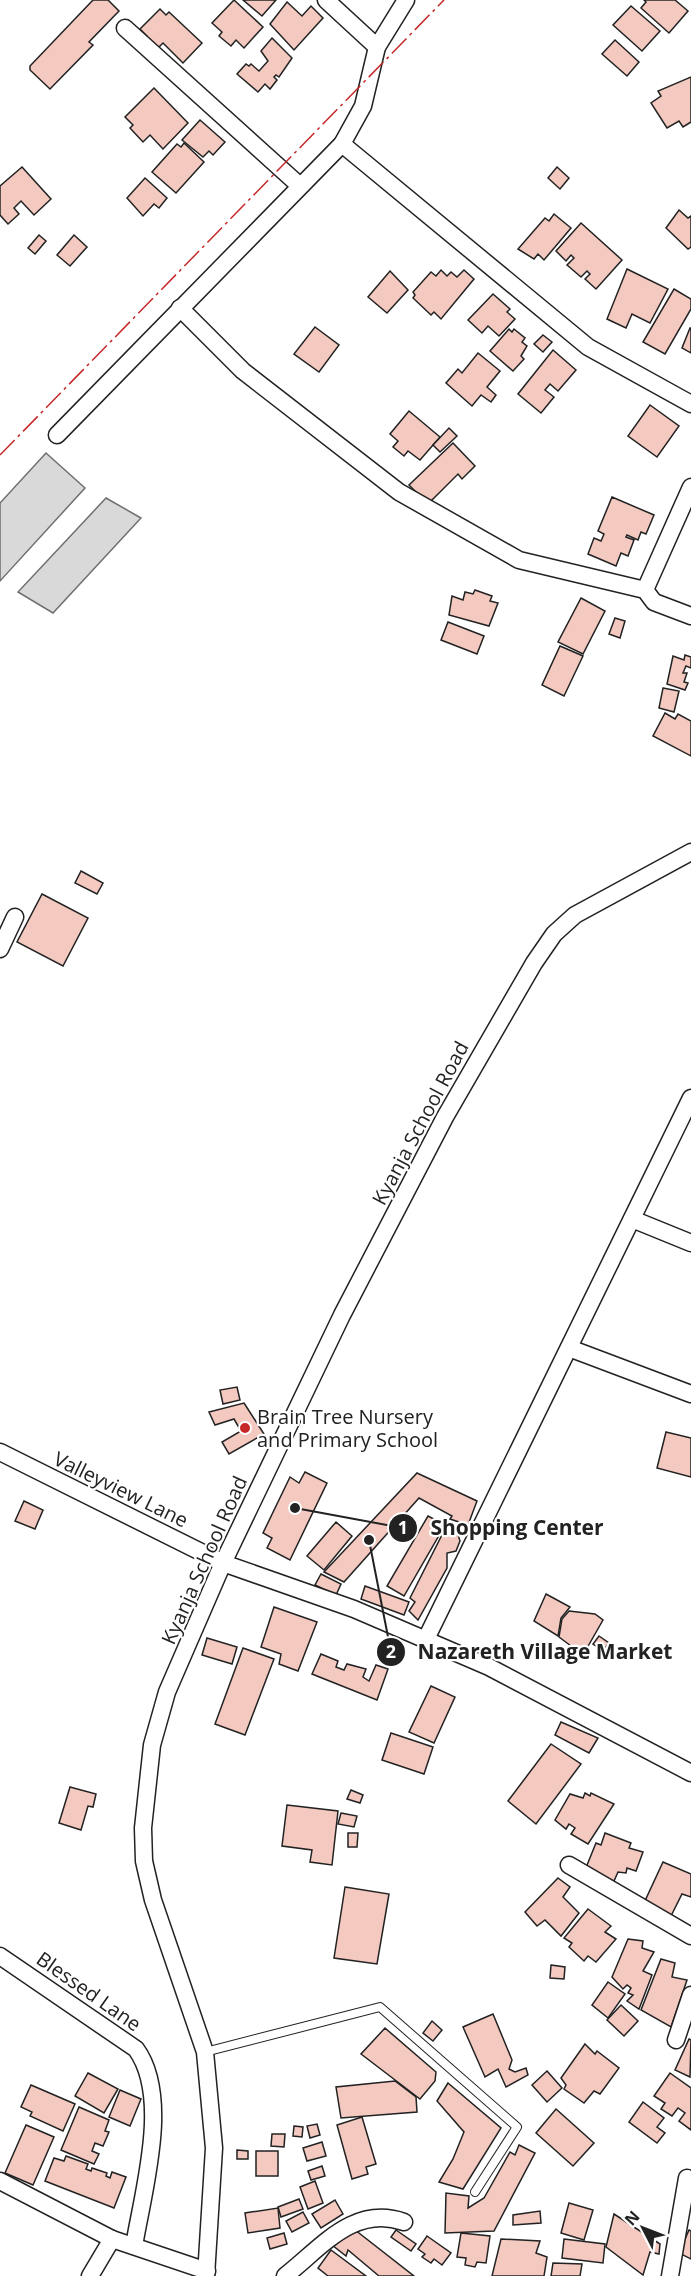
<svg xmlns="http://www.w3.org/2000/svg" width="691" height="2276" font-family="'Open Sans',sans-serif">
<rect width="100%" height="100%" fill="#fff"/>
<!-- water -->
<g fill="#d9d9d9" stroke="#6f6f6f" stroke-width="1.5">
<path d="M46,453L85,488L0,581V503Z"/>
<path d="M106,498L141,518L53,613L18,592Z"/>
</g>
<!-- building -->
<g fill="#f3c9c0" stroke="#222" stroke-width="1.5">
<path d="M93,0H108L119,11L89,42L93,45L50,89L30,70V66Z"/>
<path d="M234,0L263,27L244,48L236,40L231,46L219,36L222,32L212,23Z"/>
<path d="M243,0H276L262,16Z"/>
<path d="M644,0H675L688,11L669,33L641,8L646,2Z"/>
<path d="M287,2L302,16L311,6L323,18L294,50L270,24Z"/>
<path d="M631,6L660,31L642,51L613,25Z"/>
<path d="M160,9L166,15L169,12L202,43L183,63L163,43L156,50L145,39L147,36L140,29Z"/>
<path d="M272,38L292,58L279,77L276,75L274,77L277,80L270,89L265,84L258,92L237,74L246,64L249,66L251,64L259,71L268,61L261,51Z"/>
<path d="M615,40L639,62L627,76L602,54Z"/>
<path d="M691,77V122L683,127L679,121L667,128L651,103L661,96L658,91Z"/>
<path d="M154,88L188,123L163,149L150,135L143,142L130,128L133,125L125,117Z"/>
<path d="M200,120L225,142L213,155L209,151L203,157L182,140Z"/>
<path d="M184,143L204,162L176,193L152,172L177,144L181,147Z"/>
<path d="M22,167L51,199L34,215L21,201L14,208L19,214L8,224L0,215V186Z"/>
<path d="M557,167L569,178L560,189L548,178Z"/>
<path d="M145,178L167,198L159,208L154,204L143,216L127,198Z"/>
<path d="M679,210L688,218L691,216V247L688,249L666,228Z"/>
<path d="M554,214L571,228L544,260L538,254L534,259L518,249L545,218L549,221Z"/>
<path d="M581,223L622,260L596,289L585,279L590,274L587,271L581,277L567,265L574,258L571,255L566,261L556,251Z"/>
<path d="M39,235L46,241L35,254L28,248Z"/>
<path d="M74,235L87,247L70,266L57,255Z"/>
<path d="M627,269L668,289L650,323L632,314L626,328L607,319Z"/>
<path d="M441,270L447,276L451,272L457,277L464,270L474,279L441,319L434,312L431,315L413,298L415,295L413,292L431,272L436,276Z"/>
<path d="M390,271L408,290L387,313L368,297Z"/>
<path d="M674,289L691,299V309L665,354L643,342Z"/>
<path d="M493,294L510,309L507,312L515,319L499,336L488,326L482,333L468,320Z"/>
<path d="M315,327L339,345L319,372L294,354Z"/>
<path d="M690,328H691V353L682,348Z"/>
<path d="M509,329L512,332L514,329L525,338L522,342L527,346L521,356L524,359L513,371L490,351Z"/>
<path d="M543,335L552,342L543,352L534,344Z"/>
<path d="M553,350L576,370L558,391L550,384L545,390L554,397L541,413L518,394Z"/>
<path d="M478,353L500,371L487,387L496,395L491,402L481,395L472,406L446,383L458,369L462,373Z"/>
<path d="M650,405L679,426L657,457L628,436Z"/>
<path d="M409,411L440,437L420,460L408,451L404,456L393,447L398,441L390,434Z"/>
<path d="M449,428L457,436L440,452L433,445Z"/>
<path d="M453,443L475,466L462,479L458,474L428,504L409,485Z"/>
<path d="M612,497L654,515L646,534L641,532L638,540L627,535L626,537L634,540L628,556L621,553L616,566L588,554L594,538L601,541L604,534L598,531Z"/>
<path d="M475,590L492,596L490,601L498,603L489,626L449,615L452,596L463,600L465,592L473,594Z"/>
<path d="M581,598L605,611L583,654L558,642Z"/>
<path d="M615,618L625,621L620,638L609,634Z"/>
<path d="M448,622L484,636L477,654L441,640Z"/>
<path d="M560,646L583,656L564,696L542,685Z"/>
<path d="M685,655L691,657V668L686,666L683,673H687L684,682L688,683L685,690L667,684L673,656L684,660Z"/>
<path d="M663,688L679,691L674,712L659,708Z"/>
<path d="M665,713L675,719L678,714L691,721V756L653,736Z"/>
<path d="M81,871L103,883L97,894L75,883Z"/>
<path d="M42,894L88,918L63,966L17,942Z"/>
<path d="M237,1387L240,1400L223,1404L220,1390Z"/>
<path d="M244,1403L264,1434L229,1454L222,1442L241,1431L234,1419L215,1425L209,1412Z"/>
<path d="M666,1432L691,1438V1477L657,1468Z"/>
<path d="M305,1472L327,1483L290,1560L267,1548L272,1538L263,1533L290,1477L299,1483Z"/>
<path d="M417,1473L477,1501L468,1525L450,1519L452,1516L419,1498L344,1582L324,1572Z"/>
<path d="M24,1501L43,1510L35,1529L15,1521Z"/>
<path d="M428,1516L445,1525L404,1596L387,1586Z"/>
<path d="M336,1522L352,1536L324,1570L307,1556Z"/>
<path d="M446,1527L457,1531L460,1541L456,1551L447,1553V1568L418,1620L409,1611L415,1602L410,1598Z"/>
<path d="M321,1574L341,1584L336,1595L315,1585Z"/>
<path d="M365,1586L409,1602L404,1615L361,1599Z"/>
<path d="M546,1594L570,1607L561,1618L558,1636L534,1621Z"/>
<path d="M274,1607L317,1622L298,1671L279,1664L281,1654L261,1647Z"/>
<path d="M569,1611L595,1614L603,1620L583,1655L559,1637L562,1619Z"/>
<path d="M599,1636L609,1643L603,1651L593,1644Z"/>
<path d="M207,1638L237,1647L232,1664L202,1655Z"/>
<path d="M243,1648L274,1659L245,1735L215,1724Z"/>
<path d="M321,1654L338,1661L336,1667L344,1670L347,1664L366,1669L363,1677L369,1681L376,1665L388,1669L377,1700L312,1674Z"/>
<path d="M431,1686L455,1697L434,1743L409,1732Z"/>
<path d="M561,1722L598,1738L589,1753L555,1735Z"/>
<path d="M391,1733L433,1747L424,1774L382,1760Z"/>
<path d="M551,1744L581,1764L536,1824L508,1801Z"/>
<path d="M70,1787L96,1794L93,1807L88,1806L81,1830L59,1823Z"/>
<path d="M351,1790L363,1795L360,1803L347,1799Z"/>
<path d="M585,1793L590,1796L591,1793L614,1804L588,1844L571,1834L575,1828L569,1824L566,1829L555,1820L570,1794L583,1798Z"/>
<path d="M287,1805L338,1811L332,1865L310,1862L312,1850L282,1846Z"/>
<path d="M341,1813L357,1816L354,1827L338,1824Z"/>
<path d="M348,1833H358L357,1847H348Z"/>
<path d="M605,1833L631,1843L629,1848L643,1852L636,1871L627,1868L626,1873L618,1872L614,1881L585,1870L596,1843L601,1845Z"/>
<path d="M663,1862L691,1874V1897L682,1894L670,1918L644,1903Z"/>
<path d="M558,1878L570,1887L563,1897L579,1913L561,1936L545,1920L537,1926L525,1912Z"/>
<path d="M345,1887L389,1894L377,1964L334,1958Z"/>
<path d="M588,1909L611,1926L605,1932L616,1939L596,1962L588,1956L584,1961L569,1947L572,1943L564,1938Z"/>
<path d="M628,1939L643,1941L642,1948L654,1952L643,1971L652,1975L639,2009L627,2001L633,1995L628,1993L631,1988L627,1985L623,1989L612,1977Z"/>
<path d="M661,1959L675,1963L672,1977L687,1980L671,2027L641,2010Z"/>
<path d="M551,1965L565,1967L564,1979L550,1978Z"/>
<path d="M608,1982L625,1994L608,2018L592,2005Z"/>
<path d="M621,2005L638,2021L624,2036L607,2020Z"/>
<path d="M493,2014L512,2060L509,2069L515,2072L526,2068L528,2075L506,2087L498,2069L485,2077L463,2027Z"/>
<path d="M432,2021L442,2030L433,2041L423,2033Z"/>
<path d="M385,2028L436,2072L435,2081L420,2099L361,2054Z"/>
<path d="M689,2039L691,2040L690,2077L675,2070Z"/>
<path d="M585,2044L595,2054L597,2051L619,2068L600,2094L594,2091L584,2103L564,2089L566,2085L561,2078Z"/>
<path d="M547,2071L562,2088L547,2102L532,2085Z"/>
<path d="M88,2073L118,2089L104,2113L75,2096Z"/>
<path d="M670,2073L691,2088V2130L679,2121L685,2113L678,2108L672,2116L661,2109L665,2103L654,2096Z"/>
<path d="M395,2081L416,2097L417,2112L341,2118L336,2087Z"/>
<path d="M448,2083L501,2128L463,2189L439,2182L453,2159L464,2132L437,2101Z"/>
<path d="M31,2085L75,2104L63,2131L30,2116L32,2112L21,2107Z"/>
<path d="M120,2090L141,2099L130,2126L109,2117Z"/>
<path d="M643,2102L664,2118L657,2127L665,2133L657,2143L629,2122Z"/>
<path d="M79,2107L109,2120L105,2131L109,2132L103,2146L95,2143L92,2151L99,2154L94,2164L61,2150Z"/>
<path d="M556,2109L594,2143L573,2166L536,2133Z"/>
<path d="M362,2117L376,2164L366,2167L368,2174L352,2179L337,2125Z"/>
<path d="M317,2124L320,2135L310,2138L307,2126Z"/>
<path d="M26,2125L54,2137L33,2185L5,2173Z"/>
<path d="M294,2126L303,2127L302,2137L293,2136Z"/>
<path d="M272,2134H285L284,2147L271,2146Z"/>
<path d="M322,2142L326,2156L307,2161L303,2148Z"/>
<path d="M519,2145L535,2153L494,2231L445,2233L446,2193L469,2196L468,2208L484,2198L510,2152L515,2155Z"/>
<path d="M237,2150L248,2151V2159H237Z"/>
<rect x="256" y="2151" width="22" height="25"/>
<path d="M66,2156L88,2164L86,2169L91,2171L92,2168L107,2173L106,2176L110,2178L112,2172L126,2177L114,2208L45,2181L54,2158L64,2161Z"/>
<path d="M322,2166L325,2176L311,2180L308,2171Z"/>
<path d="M315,2181L323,2203L308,2209L300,2187Z"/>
<path d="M299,2199L303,2209L281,2217L278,2207Z"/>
<path d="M335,2200L343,2214L321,2228L312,2214Z"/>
<path d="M569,2203L593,2210L584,2240L561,2233Z"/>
<path d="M278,2208L280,2228L248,2233L245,2213Z"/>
<path d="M540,2211L541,2223L513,2225V2215Z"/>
<path d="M303,2212L309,2223L292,2232L286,2221Z"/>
<path d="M614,2214L660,2244L659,2254L650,2252L643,2275L606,2247Z"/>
<path d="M350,2226L414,2276H379L348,2250L346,2256L332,2245Z"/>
<path d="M396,2230L416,2244L411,2251L391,2237Z"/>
<path d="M689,2230L691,2231V2259L679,2253Z"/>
<path d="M284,2233L287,2244L270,2249L267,2238Z"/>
<path d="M461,2233L490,2236L486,2263L477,2262L475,2267L465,2265L466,2258L457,2257Z"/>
<path d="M427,2236L451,2253L442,2265L434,2259L431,2263L422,2257L425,2254L418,2249Z"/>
<path d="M501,2239L540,2241L536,2253L547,2257L544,2276H492Z"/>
<path d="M564,2239L605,2244L603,2263L562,2258Z"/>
<path d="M331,2250L366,2276H328L318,2268Z"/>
<path d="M553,2263L582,2264L580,2276H551Z"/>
</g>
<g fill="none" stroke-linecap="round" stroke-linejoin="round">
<!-- service casing -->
<g stroke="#222" stroke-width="10">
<path id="service" d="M205,2052L380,2007L517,2127L475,2192"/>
</g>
<!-- minor casing -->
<g stroke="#222" stroke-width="19">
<g id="minor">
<path d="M326,0L377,47"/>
<path d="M125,28L300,186"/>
<path d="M342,144L588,347L691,404"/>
<path d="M180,308L243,371L399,492L519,560L645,590L654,602L691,616"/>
<path d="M57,435L342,144L363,106L377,47L406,0"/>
<path d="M645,590L691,487"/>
<path d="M0,949L15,917"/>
<path d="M632,1219L691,1243"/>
<path d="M569,1348L691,1394"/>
<path d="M0,1452L223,1563L354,1609L489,1667L691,1773"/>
<path d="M426,1639L691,1098"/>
<path d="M569,1865L691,1936"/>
<path d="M0,1956L136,2049C171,2097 143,2191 134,2246"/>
<path d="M676,2040L691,1995"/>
<path d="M0,2181L112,2239L207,2271"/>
<path d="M90,2276L112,2239"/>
<path d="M206,2276L214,2148L205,2052L153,1900L144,1861L143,1828L152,1745L167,1692L223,1563L342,1315L445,1117L534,963L554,934L575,915L691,852"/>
<path d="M285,2276C321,2248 354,2204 404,2222"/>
<path d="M670,2276L687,2178"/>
</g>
</g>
<!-- service -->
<use href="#service" stroke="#fff" stroke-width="8"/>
<!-- minor -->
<use href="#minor" stroke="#fff" stroke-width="16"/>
<!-- power -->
<path stroke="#c62828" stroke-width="1.5" stroke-dasharray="21 4.5 3 4.5" stroke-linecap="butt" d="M0,455L444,0"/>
</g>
<!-- markers -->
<circle fill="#c62828" stroke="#fff" stroke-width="2" cx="245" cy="1428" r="6"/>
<g text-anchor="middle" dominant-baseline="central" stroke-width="4.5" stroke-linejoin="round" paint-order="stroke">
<!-- street labels -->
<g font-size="20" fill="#222" stroke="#fff">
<text transform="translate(420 1123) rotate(-62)">Kyanja School Road</text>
<text transform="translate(121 1489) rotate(26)">Valleyview Lane</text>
<text transform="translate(204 1560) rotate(-66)">Kyanja School Road</text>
<text transform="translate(89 1991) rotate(35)">Blessed Lane</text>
</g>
<!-- poi labels -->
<g font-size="20" fill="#222" stroke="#fff" text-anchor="start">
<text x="257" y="1416">Brain Tree Nursery<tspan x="257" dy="23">and Primary School</tspan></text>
</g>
</g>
<!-- callouts -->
<path fill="none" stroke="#222" stroke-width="2" d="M295 1508L403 1528M369 1540L391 1652"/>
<g fill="#222" stroke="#fff" stroke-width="2">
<circle cx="295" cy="1508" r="6"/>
<circle cx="369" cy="1540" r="6"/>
<circle cx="403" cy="1528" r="15"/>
<circle cx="391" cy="1652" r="15"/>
</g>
<g font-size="18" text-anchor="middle" font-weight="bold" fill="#fff">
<text x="403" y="1534">1</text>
<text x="391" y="1658">2</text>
</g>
<g font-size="21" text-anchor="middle" font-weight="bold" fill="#222" stroke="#fff" stroke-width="4.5" stroke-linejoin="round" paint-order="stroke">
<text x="517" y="1535">Shopping Center</text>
<text x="545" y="1659">Nazareth Village Market</text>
</g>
<!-- north arrow -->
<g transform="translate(643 2228) rotate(312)" stroke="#ffffff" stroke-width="4.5" paint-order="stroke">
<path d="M0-4.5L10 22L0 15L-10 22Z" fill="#222222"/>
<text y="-9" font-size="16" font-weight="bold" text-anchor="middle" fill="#222222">N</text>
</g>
</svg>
